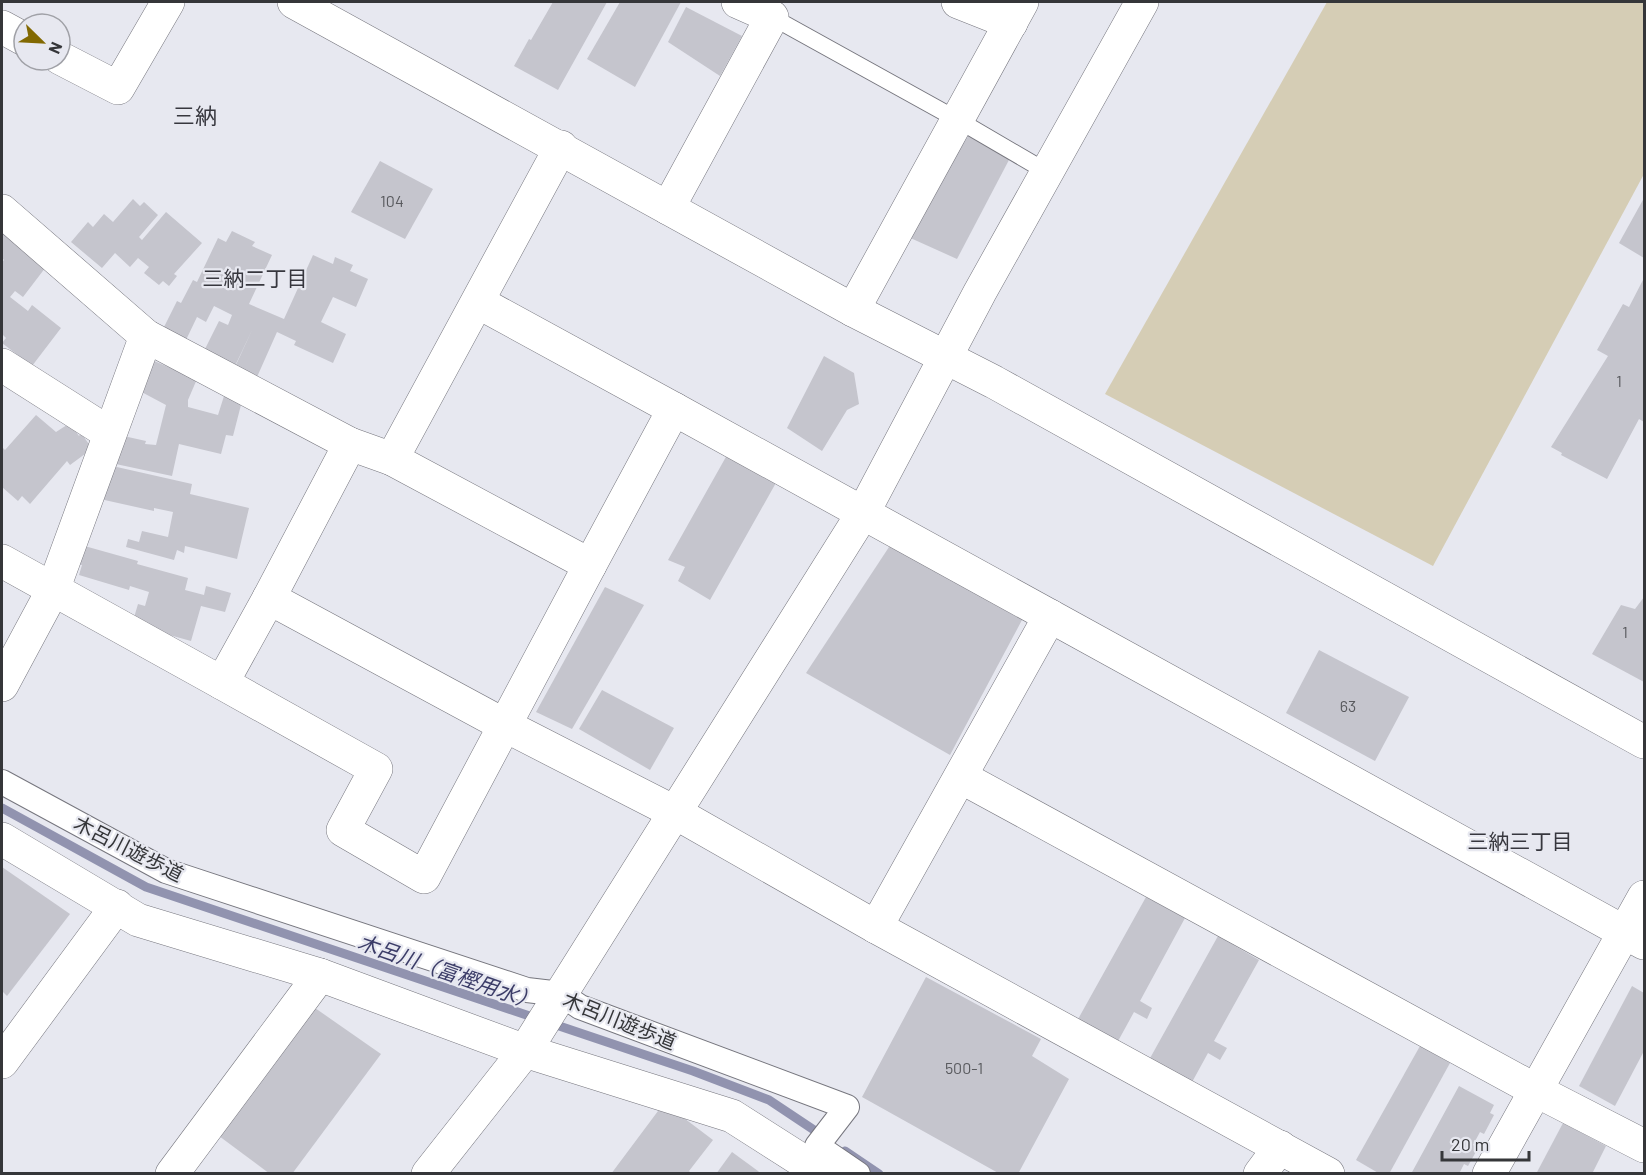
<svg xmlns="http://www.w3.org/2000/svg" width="1646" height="1175" font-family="Barlow,'Noto Sans JP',sans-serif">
<rect width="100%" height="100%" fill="#e7e8f0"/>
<!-- green -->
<path fill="#d5cdb5" d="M1327,2H1644V174L1433,566L1105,394Z"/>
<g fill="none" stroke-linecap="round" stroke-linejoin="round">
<!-- stream -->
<g stroke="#9193af" stroke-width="9">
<path d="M2,808L146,887L693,1071L769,1100L823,1136"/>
<path d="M845,1151L879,1174"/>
</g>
</g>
<!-- building -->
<g fill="#c5c5cd">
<path d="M553,2H607L558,90L514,66L529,39L531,40Z"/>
<path d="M620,2H681L635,87L587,59Z"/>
<path d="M686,7L742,36L720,76L668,42Z"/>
<path d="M969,135L1010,158L957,259L906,236Z"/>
<path d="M380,161L433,189L405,239L351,212Z"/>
<path d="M1644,198V258L1619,243Z"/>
<path d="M133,199L140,206L144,202L158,215L139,237L142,240L166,212L202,243L174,274L177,276L169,286L163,281L159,285L144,273L149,267L138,258L130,267L115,253L102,268L71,242L88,222L93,227L104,214L113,222Z"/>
<path d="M10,226L52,259L23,297L15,291L10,297L28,311L32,305L61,328L32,366L2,343L6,338L2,334V262L4,260L2,258V236Z"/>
<path d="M232,231L255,242L252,246L272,255L249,304L284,319L313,255L333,264L335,257L353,265L350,271L368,279L356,307L333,297L321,322L346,334L333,363L294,345L296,341L277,332L257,377L235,367L253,328L235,366L204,351L219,321L228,325L232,315L214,306L206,322L197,317L186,340L163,329L177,301L181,303L193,280L197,282L218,238L226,242Z"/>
<path d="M1644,278V422L1639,419L1607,479L1561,455L1562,453L1551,447L1608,356L1597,350L1623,304L1629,307Z"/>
<path d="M824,356L854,373L859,404L847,410L822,451L787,428Z"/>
<path d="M147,358L197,379L188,400V407L218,415L224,396L242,401L233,436L226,435L221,454L179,444L172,476L111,463L119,435L146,441L145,444L156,445L166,405L134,388Z"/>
<path d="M36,415L56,432L70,423L79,436L81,433L91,447L89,451L70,465L67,461L30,504L22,496L18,501L2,487V447L5,450Z"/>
<path d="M727,455L777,481L710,600L678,581L685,567L668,560Z"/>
<path d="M108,465L192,484L190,494L249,508L237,559L185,546L184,553L177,550L174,560L126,547L128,539L139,542L142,531L168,537L173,512L154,508V511L100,499Z"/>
<path d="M891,544L1022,620L950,755L806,673Z"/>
<path d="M81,545L138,561L137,564L188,578L185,590L204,595L206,586L231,593L225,612L201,606L191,641L155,631L133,621L138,604L145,606L149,592L130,586L129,590L79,575L82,565L76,563Z"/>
<path d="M605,587L644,605L572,729L536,712Z"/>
<path d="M1644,597V682L1592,654L1621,605L1635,609Z"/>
<path d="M1319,650L1409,697L1375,761L1286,713Z"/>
<path d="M602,690L674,728L650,770L579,729Z"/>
<path d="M2,867L70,914L7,996L2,991Z"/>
<path d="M1146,897L1185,918L1140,1001L1152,1008L1147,1019L1134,1012L1117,1043L1077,1021Z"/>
<path d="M1218,936L1259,960L1214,1041L1227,1048L1220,1060L1208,1053L1191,1084L1149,1060Z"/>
<path d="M926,977L1041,1039L1032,1056L1069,1079L1018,1174H1000L862,1097Z"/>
<path d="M1632,986L1644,993V1051L1615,1106L1579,1086Z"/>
<path d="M315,1008L381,1054L292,1174H270L219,1136Z"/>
<path d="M1420,1046L1450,1063L1389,1174H1380L1356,1160Z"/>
<path d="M1459,1086L1494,1105L1490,1113L1494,1115L1484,1134L1480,1132L1473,1145L1478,1148L1468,1166L1464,1164L1459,1174H1411Z"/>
<path d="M664,1103L713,1140L689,1171L692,1174H611Z"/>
<path d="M1563,1123L1606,1146L1592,1174H1536Z"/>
<path d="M732,1152L758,1171L761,1174H716Z"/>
</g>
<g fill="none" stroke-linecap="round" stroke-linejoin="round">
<!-- service casing -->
<g stroke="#76767e" stroke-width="18">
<path id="service" d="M772,17L958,120L1047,172"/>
</g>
<!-- pedestrian casing -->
<g stroke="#76767e" stroke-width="26">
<path id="pedestrian" d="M2,782L166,871L527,990L561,994L580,1007L847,1107L817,1146L858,1174"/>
</g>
<!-- minor casing -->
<g stroke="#76767e" stroke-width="34">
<g id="minor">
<path d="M958,2L1011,23"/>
<path d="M2,27L24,39"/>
<path d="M60,58L118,88L168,2"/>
<path d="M668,208L772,17L738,2"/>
<path d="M2,211L146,336L350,444L392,459L590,565L424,877L343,830L376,769L222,683"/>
<path d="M478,302L674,409L590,565"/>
<path d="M853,310L1022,2"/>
<path d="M2,365L109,433"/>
<path d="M674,409L1644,943"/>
<path d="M392,459L561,147"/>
<path d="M2,561L222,683L269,598L506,726L674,812L876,927L1328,1174"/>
<path d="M269,598L350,444"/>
<path d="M2,685L53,590L146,336"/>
<path d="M961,777L1537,1091L1644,1146"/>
<path d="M2,839L138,920L320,975L525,1051L732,1116L823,1174"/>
<path d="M876,927L1050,616"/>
<path d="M2,1062L117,906"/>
<path d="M172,1174L320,975"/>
<path d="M1260,1174L1280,1147"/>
<path d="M1489,1174L1644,897"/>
</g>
</g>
<!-- tertiary casing -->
<g stroke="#76767e" stroke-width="34">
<g id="tertiary">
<path d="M294,2L853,310L994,382L1644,742"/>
<path d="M428,1174L525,1051L863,513L980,292L1142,2"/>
</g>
</g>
<!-- service -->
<use href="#service" stroke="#fff" stroke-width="16"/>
<!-- pedestrian -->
<use href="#pedestrian" stroke="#fff" stroke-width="24"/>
<!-- minor -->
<use href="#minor" stroke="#fff" stroke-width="33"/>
<!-- tertiary -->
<use href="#tertiary" stroke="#fff" stroke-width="33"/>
</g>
<g text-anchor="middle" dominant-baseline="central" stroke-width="4.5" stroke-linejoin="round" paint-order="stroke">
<!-- number labels -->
<g font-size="16" fill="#595a5e">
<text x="392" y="200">104</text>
<text x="1619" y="380">1</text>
<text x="1625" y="631">1</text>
<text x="1348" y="705">63</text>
<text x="964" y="1067">500-1</text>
</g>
<!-- street labels -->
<g font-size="20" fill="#353639" stroke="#e7e8f0">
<text transform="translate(129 848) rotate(27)">木呂川遊歩道</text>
<text transform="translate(620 1020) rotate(22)">木呂川遊歩道</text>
</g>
<!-- neighbourhood labels -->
<g font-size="21" fill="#37373e" stroke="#e7e8f0">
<text x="255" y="277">三納二丁目</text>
<text x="1520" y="840">三納三丁目</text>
</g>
<!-- water labels -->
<g font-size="21" font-style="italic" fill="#3c3d68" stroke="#e7e8f0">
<text transform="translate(448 971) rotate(19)">木呂川（富樫用水）</text>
</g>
<!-- quarter labels -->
<g font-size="22" fill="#37373e" stroke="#e7e8f0">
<text x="195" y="115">三納</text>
</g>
</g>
<!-- border -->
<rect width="1646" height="1175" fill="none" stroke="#353639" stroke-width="6"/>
<!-- north arrow -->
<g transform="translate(42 42) rotate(114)"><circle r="28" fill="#e7e8f0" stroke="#a0a1a7" stroke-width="1.5"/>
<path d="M0-4.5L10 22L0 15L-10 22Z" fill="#826902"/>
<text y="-9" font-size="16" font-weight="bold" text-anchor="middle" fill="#353639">N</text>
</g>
<!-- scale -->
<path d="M1442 1151v9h87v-9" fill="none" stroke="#353639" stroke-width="3"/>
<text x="1451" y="1151" font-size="18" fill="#353639" stroke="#e7e8f0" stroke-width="4.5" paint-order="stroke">20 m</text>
</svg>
